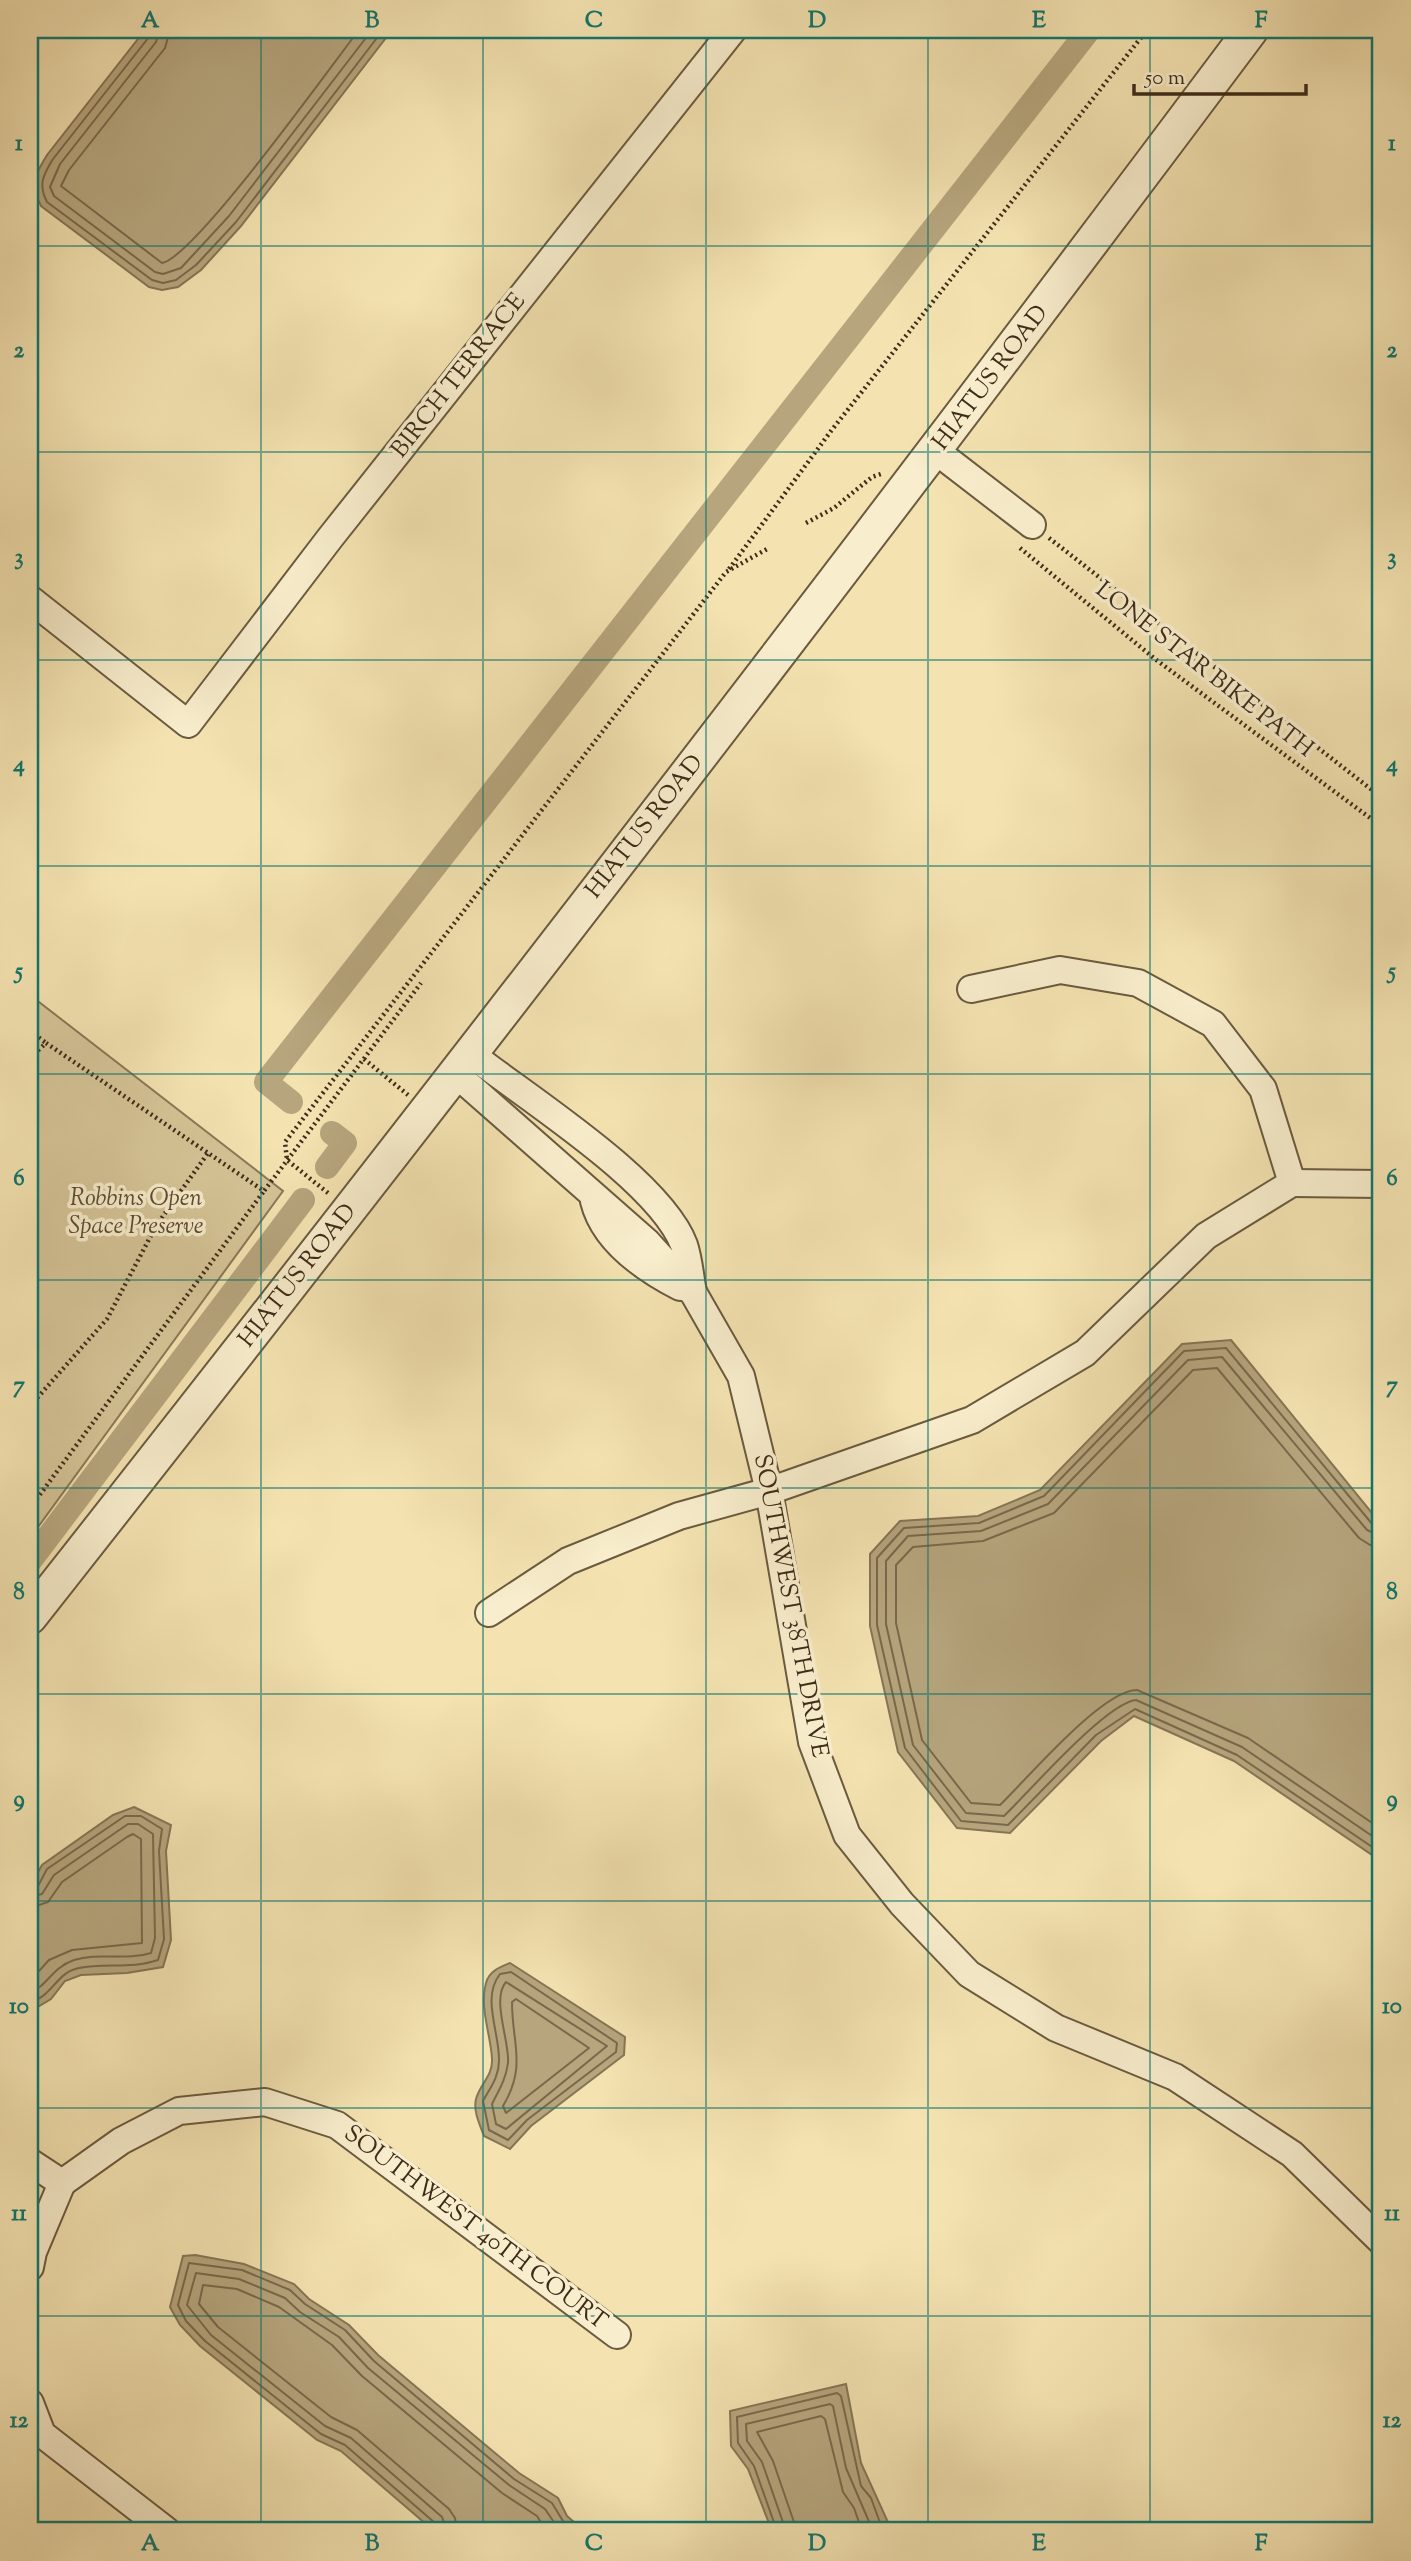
<svg xmlns="http://www.w3.org/2000/svg" width="1411" height="2561" font-family="'Sorts Mill Goudy',serif">
<rect width="100%" height="100%" fill="#f4e3b1"/>
<filter id="stains"><feTurbulence type="fractalNoise" baseFrequency=".00286" numOctaves="4"/><feColorMatrix values="0 0 0 0 .2 0 0 0 0 .09 0 0 0 0 .02 0 0 0 .5 -.17"/></filter>
<radialGradient id="worn" r=".72"><stop offset=".6" stop-color="#630" stop-opacity="0"/><stop offset="1" stop-color="#630" stop-opacity=".3"/></radialGradient>
<!-- green -->
<path fill="#d5c497" stroke="#897858" stroke-width="2" d="M30,995L283,1191L30,1538Z"/>
<!-- water -->
<g fill="#b6a57d" stroke="#867555" stroke-width="2">
<path d="M145,30H392L241,226L201,270L178,287L162,290L149,287L41,206C30,184 34,176 47,155Z"/>
<path d="M1231,1340L1381,1524V1861L1234,1761L1134,1716L1101,1741L1010,1833L957,1828L898,1752L870,1626V1554L900,1521L978,1516L1040,1490L1182,1344Z"/>
<path d="M134,1807L171,1825L166,1851L171,1940L163,1967L127,1973L81,1975L65,1981L51,1999L36,2008L30,2007V1887L42,1865L113,1815Z"/>
<path d="M510,1963L625,2037L624,2055L531,2126L510,2149L484,2136C480,2125 473,2111 476,2099C480,2084 493,2076 492,2059C491,2035 479,2007 486,1983C489,1971 500,1967 510,1963Z"/>
<path d="M195,2255L244,2264L294,2284L309,2299L349,2325L378,2355L519,2473L558,2498L567,2516L574,2522L576,2531H434L341,2451L317,2440L200,2346L180,2325L170,2307L183,2256Z"/>
<path d="M846,2384L861,2463L892,2531H772L748,2469L731,2446L730,2411Z"/>
</g>
<g fill="none" stroke-linecap="round" stroke-linejoin="round">
<!-- shore -->
<g stroke="#7a684b" stroke-width="2">
<path d="M150,30L149,37L53,159C43,175 38,185 47,202L152,280L163,283L176,280L196,265L236,222L383,30"/>
<path d="M159,30L156,42L60,164L50,187L54,196L155,272L163,274L181,268L229,216L372,30"/>
<path d="M170,30L165,48L69,170L61,186L162,263C195,257 330,67 359,30"/>
<path d="M1381,1527L1373,1525L1226,1348L1184,1351L1044,1496L979,1523L904,1528L877,1558V1625L905,1748L961,1821L1008,1825L1096,1735L1135,1709L1237,1755L1381,1853"/>
<path d="M1381,1536L1367,1530L1222,1357L1188,1360L1048,1504L981,1531L908,1536L886,1561V1624L913,1745L966,1813L1004,1816C1029,1792 1106,1703 1136,1700L1242,1747L1381,1842"/>
<path d="M1381,1547L1370,1545L1359,1538L1217,1368L1193,1370L1054,1513L983,1541L913,1547L896,1565V1623L922,1740L971,1803L1000,1805C1027,1779 1102,1690 1137,1690L1248,1738L1381,1829"/>
<path d="M30,1888L38,1886L47,1869L125,1816H141L162,1829L159,1851L164,1939L158,1960C132,1969 105,1963 79,1968C56,1972 51,1999 30,2001"/>
<path d="M30,1897L42,1894L54,1875L128,1824H138L153,1834L155,1938L151,1953C126,1961 98,1952 74,1960C51,1968 47,1987 30,1992"/>
<path d="M30,1908L48,1902L62,1882L127,1837L133,1834L141,1839L142,1943L72,1950L49,1960L30,1981"/>
<path d="M511,1972L617,2043L616,2052L527,2120L508,2140L489,2130L483,2101C490,2088 499,2077 499,2061C500,2033 481,1998 500,1974Z"/>
<path d="M506,1982L607,2046L506,2129L496,2124L492,2104C499,2090 506,2079 508,2063C510,2042 491,1999 506,1982Z"/>
<path d="M516,1999L589,2048L506,2113L503,2106C527,2066 512,2044 512,2002Z"/>
<path d="M438,2531L435,2523L345,2445L321,2434L205,2341L186,2321L178,2305L189,2263L242,2270L290,2290L305,2304L345,2330L374,2361L514,2479L552,2503L569,2531"/>
<path d="M447,2531L442,2517L351,2438L325,2426L211,2335L187,2305L196,2273L239,2279L285,2298L300,2312L339,2337L368,2368L509,2485L545,2509L560,2531"/>
<path d="M457,2531L455,2518L449,2509L357,2430L331,2417L218,2327L199,2304L203,2285L237,2289L279,2307L332,2345L362,2376L502,2493L537,2516L546,2531"/>
<path d="M777,2531L754,2466L738,2443L737,2417L837,2393L841,2396L861,2486L871,2498L883,2531"/>
<path d="M786,2531L762,2462L747,2441L746,2424L830,2404L833,2406L846,2468L873,2531"/>
<path d="M797,2531L773,2461L757,2432L821,2416L825,2419L843,2492L854,2508L862,2531"/>
</g>
<!-- canal -->
<g stroke="#b6a57d" stroke-width="24">
<path d="M291,1102L266,1082L1089,30"/>
<path d="M327,1167L345,1143L332,1133"/>
<path d="M30,1561L303,1200"/>
</g>
<!-- minor casing -->
<g stroke="#6b5a3f" stroke-width="30">
<g id="minor">
<path d="M936,451L1032,525"/>
<path d="M30,599L188,724L330,538L733,30"/>
<path d="M971,989L1060,970L1138,983L1213,1024L1263,1089L1292,1183"/>
<path d="M471,1054C527,1098 660,1181 684,1245C689,1260 690,1277 693,1292"/>
<path d="M456,1074L647,1242L694,1294L741,1376L769,1491L812,1742L847,1835L902,1904L969,1974L1056,2028L1175,2077L1292,2154L1381,2241"/>
<path d="M1292,1183L1381,1184"/>
<path d="M594,1201C604,1241 645,1269 680,1287"/>
<path d="M489,1613L568,1561L679,1516L769,1491L972,1420L1085,1353L1206,1236L1292,1183"/>
<path d="M30,2162L62,2183"/>
<path d="M62,2183L121,2141L179,2111L265,2102L337,2125L617,2335"/>
<path d="M30,2267L33,2252L62,2183"/>
<path d="M30,2403L42,2434L167,2531"/>
</g>
</g>
<!-- tertiary casing -->
<g stroke="#6b5a3f" stroke-width="37">
<path id="tertiary" d="M30,1617C443,1093 851,565 1251,30"/>
</g>
<!-- path -->
<g stroke="#3d2c19" stroke-width="4.5" stroke-dasharray="2 3.5" stroke-linecap="butt">
<path d="M806,523L834,508L872,477L884,473"/>
<path d="M1049,538L1381,797"/>
<path d="M1020,548L1155,659L1381,826"/>
<path d="M729,569L831,431L1147,30"/>
<path d="M30,1031L46,1043"/>
<path d="M30,1058L46,1043L264,1191L421,983"/>
<path d="M364,1059L408,1095"/>
<path d="M328,1193L287,1160L285,1142L726,572L767,549"/>
<path d="M30,1406L107,1319L156,1226L208,1153"/>
<path d="M30,1508L264,1191"/>
</g>
<!-- minor -->
<use href="#minor" stroke="#f8edcc" stroke-width="26"/>
<!-- tertiary -->
<use href="#tertiary" stroke="#f8edcc" stroke-width="33"/>
</g>
<!-- grid -->
<path fill="none" stroke="#0f766e" stroke-width="2" stroke-opacity="0.55" d="M261,30V2531M483,30V2531M706,30V2531M928,30V2531M1150,30V2531M30,246H1381M30,452H1381M30,660H1381M30,866H1381M30,1074H1381M30,1280H1381M30,1488H1381M30,1694H1381M30,1901H1381M30,2108H1381M30,2316H1381"/>
<g text-anchor="middle" dominant-baseline="central" stroke-width="7" stroke-linejoin="round" paint-order="stroke">
<!-- street labels -->
<g font-size="24" fill="#3d2c19" stroke="#f8edcc">
<text transform="translate(459 376) rotate(-52)">BIRCH TERRACE</text>
<text transform="translate(991 378) rotate(-53)">HIATUS ROAD</text>
<text transform="translate(1204 670) rotate(38)">LONE STAR BIKE PATH</text>
<text transform="translate(645 827) rotate(-52)">HIATUS ROAD</text>
<text transform="translate(298 1276) rotate(-52)">HIATUS ROAD</text>
<text transform="translate(790 1606) rotate(79)">SOUTHWEST 38TH DRIVE</text>
<text transform="translate(475 2228) rotate(37)">SOUTHWEST 40TH COURT</text>
</g>
<!-- park labels -->
<g font-size="24" font-style="italic" fill="#5b4a32" stroke="#f8edcc">
<text x="136" y="1199">Robbins Open<tspan x="136" dy="28">Space Preserve</tspan></text>
</g>
</g>
<!-- margin -->
<rect width="1411" height="2561" fill="none" stroke="#f4e3b1" stroke-width="77"/>
<!-- scale -->
<path d="M1134 84v10h172v-10" fill="none" stroke="#3d2c19" stroke-width="3.5"/>
<text x="1145" y="84" font-size="21" fill="#3d2c19" stroke="#f8edcc" stroke-width="5" paint-order="stroke">50 m</text>
<rect x="38" y="38" width="1334" height="2484" fill="none" stroke="#0f766e" stroke-width="2.5"/>
<g font-size="23" text-anchor="middle" font-weight="bold" fill="#0f766e">
<text x="150" y="27">A</text>
<text x="372" y="27">B</text>
<text x="594" y="27">C</text>
<text x="817" y="27">D</text>
<text x="1039" y="27">E</text>
<text x="1261" y="27">F</text>
<text x="19" y="150">1</text>
<text x="1392" y="150">1</text>
<text x="19" y="357">2</text>
<text x="1392" y="357">2</text>
<text x="19" y="564">3</text>
<text x="1392" y="564">3</text>
<text x="19" y="771">4</text>
<text x="1392" y="771">4</text>
<text x="19" y="978">5</text>
<text x="1392" y="978">5</text>
<text x="19" y="1185">6</text>
<text x="1392" y="1185">6</text>
<text x="19" y="1392">7</text>
<text x="1392" y="1392">7</text>
<text x="19" y="1599">8</text>
<text x="1392" y="1599">8</text>
<text x="19" y="1806">9</text>
<text x="1392" y="1806">9</text>
<text x="19" y="2013">10</text>
<text x="1392" y="2013">10</text>
<text x="19" y="2220">11</text>
<text x="1392" y="2220">11</text>
<text x="19" y="2427">12</text>
<text x="1392" y="2427">12</text>
<text x="150" y="2550">A</text>
<text x="372" y="2550">B</text>
<text x="594" y="2550">C</text>
<text x="817" y="2550">D</text>
<text x="1039" y="2550">E</text>
<text x="1261" y="2550">F</text>
</g>
<rect width="100%" height="100%" filter="url(#stains)"/>
<rect width="100%" height="100%" fill="url(#worn)"/>
</svg>
